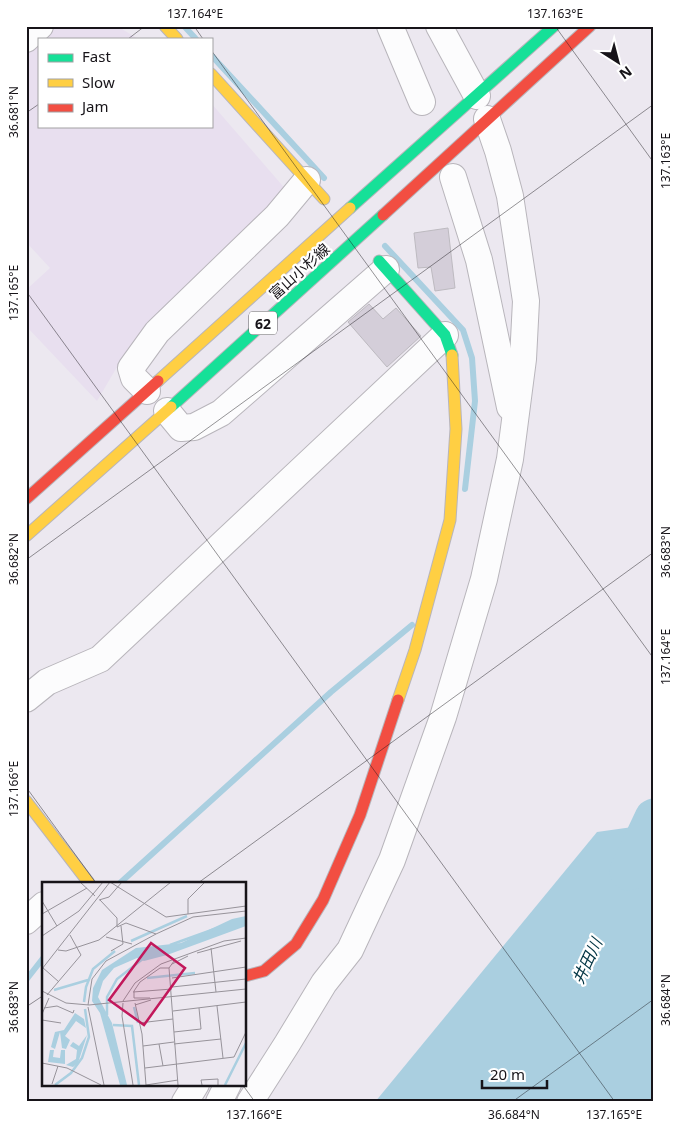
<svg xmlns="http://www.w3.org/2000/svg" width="680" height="1128" font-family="'Noto Sans','Noto Sans JP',sans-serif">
<rect width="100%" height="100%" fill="#ece8f0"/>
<!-- built -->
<g fill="#e8dfef">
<path d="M53,26H117L138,39H39Z"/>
<path d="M39,39V126H211V103L288,192L151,320L127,350L97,401L26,326V290L50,268L26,242V50Z"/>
</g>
<!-- water -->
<path fill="#aacfe0" d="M654,824V1102H375L597,832Z"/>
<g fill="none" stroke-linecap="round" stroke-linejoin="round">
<!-- stream -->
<g stroke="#aacfe0" stroke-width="6">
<path d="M184,26L196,39"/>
<path d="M211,55L324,178"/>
<path d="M385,246L463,330L472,358L475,401L465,489"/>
<path d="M120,883L331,692L412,625"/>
<path d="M26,980L44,957"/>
</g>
<!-- river -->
<path stroke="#aacfe0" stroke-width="39" d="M629,871L654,818"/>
</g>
<!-- building -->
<g fill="#d4ced9" stroke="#bdbac0">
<path d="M448,228L455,288L435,291L431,267L418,268L414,233Z"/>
<path d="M369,304L383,319L396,308L421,336L387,367L348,322Z"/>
</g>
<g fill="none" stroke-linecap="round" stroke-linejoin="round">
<!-- street casing -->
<g stroke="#b8b5bb" stroke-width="28">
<g id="street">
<path d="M390,26L422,102"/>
<path d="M439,26L477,96"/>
<path d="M26,39L40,26"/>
<path d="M453,177L479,260L510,407"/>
<path d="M147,391L134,378L131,368L157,332L277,216L307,180"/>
<path d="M167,411L181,428L194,427L221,413L386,269"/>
<path d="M26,699L47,682L100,659L445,335"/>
<path d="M26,921L44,905"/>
<path d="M185,1102L196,1084"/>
<path d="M219,1102L228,1084"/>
<path d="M250,1102L287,1044L324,983L350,950L392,860L443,717L484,579L510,459L523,359L526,301L510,196L498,151L487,119"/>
</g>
</g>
<!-- fast casing -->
<g stroke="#b8b5bb" stroke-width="13">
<g id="fast">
<path d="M350,208L554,26"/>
<path d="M379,261L445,335L452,355"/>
<path d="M171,407L383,215"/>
</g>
</g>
<!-- slow casing -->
<g stroke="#b8b5bb" stroke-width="13">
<g id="slow">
<path d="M165,26L177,39"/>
<path d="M211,74L324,199"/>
<path d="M158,381L350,208"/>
<path d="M26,536L171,407"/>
<path d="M398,700L415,650L450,520L456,429L452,355"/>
<path d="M26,801L89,883"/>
</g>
</g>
<!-- jam casing -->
<g stroke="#b8b5bb" stroke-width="13">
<g id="jam">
<path d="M383,215L590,26"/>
<path d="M26,499L158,381"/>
<path d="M245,976L264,971L296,944L323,900L360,815L398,700"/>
</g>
</g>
<!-- street -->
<use href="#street" stroke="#fcfcfd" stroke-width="26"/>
<!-- fast -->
<use href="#fast" stroke="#16e098" stroke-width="11"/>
<!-- slow -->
<use href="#slow" stroke="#ffcf43" stroke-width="11"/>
<!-- jam -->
<use href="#jam" stroke="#f24e42" stroke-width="11"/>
</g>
<!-- ticks -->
<path fill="none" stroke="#171419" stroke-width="1" stroke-opacity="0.45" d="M194,26L203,39M555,26L654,163M128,39L145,26M211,50L654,659M26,113L39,104M26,291L615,1102M26,560L654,104M26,787L96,883M198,883L654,552M26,1007L44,995M242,1084L255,1102M512,1102L654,999"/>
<g text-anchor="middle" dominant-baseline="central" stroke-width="4.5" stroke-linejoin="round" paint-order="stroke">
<!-- shield labels -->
<rect fill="#fff" stroke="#5d5a5e" stroke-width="1" x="249" y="311.5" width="28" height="23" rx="4"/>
<g font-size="14" font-weight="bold" fill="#171419">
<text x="263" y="323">62</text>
</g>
<!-- street labels -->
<g font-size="15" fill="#171419" stroke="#fff">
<text transform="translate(299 271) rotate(-42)">富山小杉線</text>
</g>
<!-- water labels -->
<g font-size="16" font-style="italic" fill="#013443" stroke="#fff">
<text transform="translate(587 961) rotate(-65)">井田川</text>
</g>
</g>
<!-- overview -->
<g transform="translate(42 882)">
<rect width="204" height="204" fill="#ece8f0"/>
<path d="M204,34V44L125,73L102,79L95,76L72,86L61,99L56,115L70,141L85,203H78L58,131L50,119L51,106L60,88L94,66L139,61L190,37ZM33,131L42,137L44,146L34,139L23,154L28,158L24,167L20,166L18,150L13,167L9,165L13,150L22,148ZM45,153L36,181L31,185L24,183L34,177L35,168L28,164L31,160L37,164ZM8,168H12L11,175L18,176L19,168H23V182L6,180Z" fill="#aacfe0"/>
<path fill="none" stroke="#aacfe0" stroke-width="2.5" d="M89,59L145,34M128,63L178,45M105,96L153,91M12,108L46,98M42,120L44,105L51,87L73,69M92,125L96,141M65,133V115L75,97L102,76M71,143L90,144L97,203M13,203L29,191L40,176L47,155L43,127M183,203L204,161"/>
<path fill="none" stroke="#97939a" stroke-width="1" d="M38,0L53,14M68,0L124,35L204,24M57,18L67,15L80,0M58,18L75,36V45L84,41L114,52L151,35L204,29M0,19L15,44M0,32L45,6M146,32V17L163,0M0,54L37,29L61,0M64,55L90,62M169,66L174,110M16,68L24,69L57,58L129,0M69,69L81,62L79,44M155,71L199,59M132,79L127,86L136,203M130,82L146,74M0,85L17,100M0,87L68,0M130,96L204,85M130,105L204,97M0,109L24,121L47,123L204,107M91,110L130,107M5,113L39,73L28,53M92,116V109L98,100L118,86H127M92,116H108M81,119L93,101L119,82L182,59L204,56M81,121L80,134L91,203M93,121L100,152L104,203M46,123L50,97L64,79L114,52M93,123L109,118M175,124L181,176M46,125L62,203M2,126L15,124L31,131L32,128M131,129L204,120M0,132L7,116M0,138L19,141M97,141L131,137M132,150L159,147L157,126M117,162L121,184M132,162L179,157M101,164L132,160M0,181L25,186L59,203M103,186L192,175L204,150M10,202L16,184M104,203L136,198M160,203L159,198L176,197V203"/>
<path fill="#c2185b" fill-opacity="0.15" stroke="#c2185b" stroke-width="2.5" d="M109,61L143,86L102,143L67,118Z"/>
<rect width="204" height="204" fill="none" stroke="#171419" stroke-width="2.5"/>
</g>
<!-- border -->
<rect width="680" height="1128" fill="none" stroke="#ffffff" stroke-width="55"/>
<!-- legend -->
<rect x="38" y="38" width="175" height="90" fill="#ffffff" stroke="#a2a1a3"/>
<rect x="48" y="54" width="25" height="8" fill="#16e098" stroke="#a2a1a3"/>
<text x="82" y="62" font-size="15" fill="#171419">Fast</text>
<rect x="48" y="79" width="25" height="8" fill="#ffcf43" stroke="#a2a1a3"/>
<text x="82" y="88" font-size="15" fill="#171419">Slow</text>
<rect x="48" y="104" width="25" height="8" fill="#f24e42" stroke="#a2a1a3"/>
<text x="82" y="112" font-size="15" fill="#171419">Jam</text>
<!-- north arrow -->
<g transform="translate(618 62) rotate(144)" stroke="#ffffff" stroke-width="4" paint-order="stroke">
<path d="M0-4L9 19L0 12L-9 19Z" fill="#171419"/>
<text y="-8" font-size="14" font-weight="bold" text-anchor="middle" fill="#171419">N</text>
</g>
<!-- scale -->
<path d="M482 1080v8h65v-8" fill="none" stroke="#171419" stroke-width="2.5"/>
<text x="490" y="1080" font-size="15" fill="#171419" stroke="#ffffff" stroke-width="4" paint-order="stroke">20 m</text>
<rect x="28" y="28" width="624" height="1072" fill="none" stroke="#171419" stroke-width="2"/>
<g font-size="12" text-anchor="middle" fill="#171419">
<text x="195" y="18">137.164°E</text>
<text x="555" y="18">137.163°E</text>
<text transform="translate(14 112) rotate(-90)" y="4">36.681°N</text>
<text transform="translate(666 161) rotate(-90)" y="4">137.163°E</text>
<text transform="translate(14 293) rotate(-90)" y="4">137.165°E</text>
<text transform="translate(666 552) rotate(-90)" y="4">36.683°N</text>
<text transform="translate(14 559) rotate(-90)" y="4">36.682°N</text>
<text transform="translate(666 657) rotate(-90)" y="4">137.164°E</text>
<text transform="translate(14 789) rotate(-90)" y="4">137.166°E</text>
<text transform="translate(666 1000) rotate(-90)" y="4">36.684°N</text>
<text transform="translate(14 1007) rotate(-90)" y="4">36.683°N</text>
<text x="254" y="1119">137.166°E</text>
<text x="514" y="1119">36.684°N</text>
<text x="614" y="1119">137.165°E</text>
</g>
</svg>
